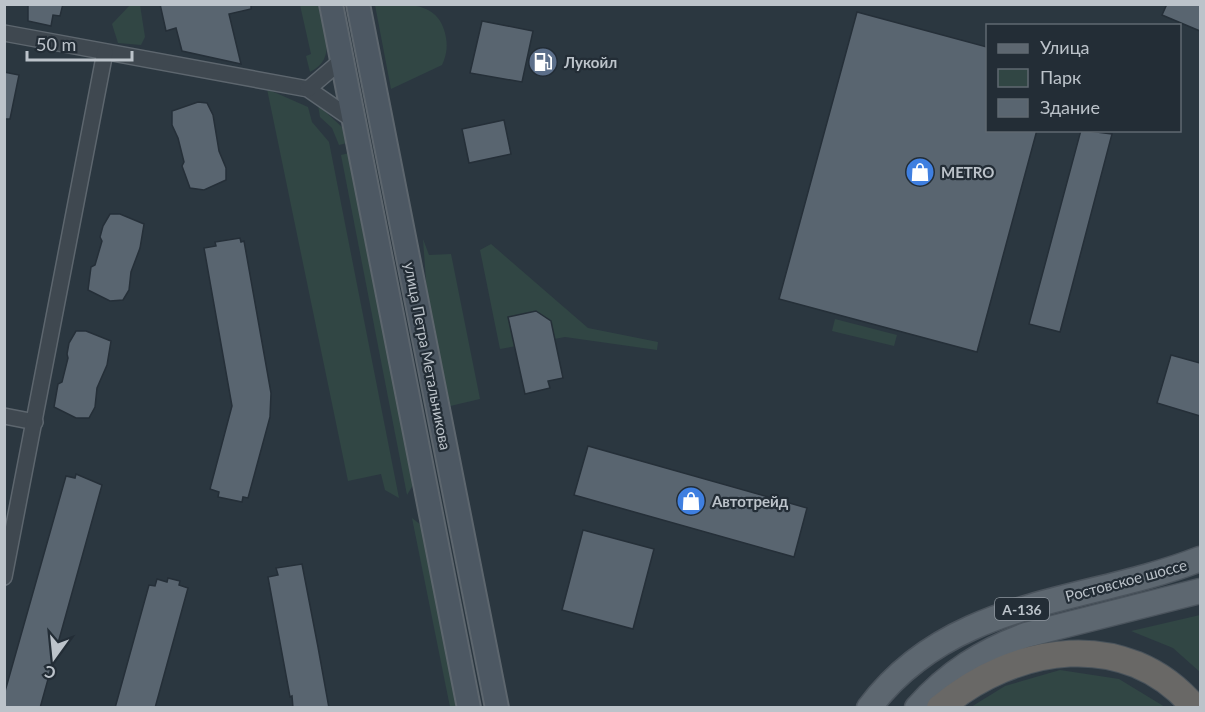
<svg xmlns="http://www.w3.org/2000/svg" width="1205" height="712" font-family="Lato,sans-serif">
<rect width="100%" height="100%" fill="#2b3740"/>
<!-- green -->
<g fill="#314644">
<path d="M131,4L140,5L145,37L141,45L118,43L112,24Z"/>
<path d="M300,5H319C324,29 338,59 310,72L306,56L311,54Z"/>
<path d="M375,5C403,4 437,0 445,33C448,45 447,54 442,65L391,89Z"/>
<path d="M267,89L308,107L312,122L329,142L399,498L385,490L381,474L348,481Z"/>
<path d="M318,105L343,128L347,143L339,145L332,128L320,117Z"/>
<path d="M349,153L413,485L407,495L341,155Z"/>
<path d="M423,239L429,255L451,254L480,399L446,407L429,323Z"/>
<path d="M491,244L588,328L658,342L657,350L565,337L500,349L480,250Z"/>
<path d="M835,319L897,335L894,346L832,331Z"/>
<path d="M412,518L421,525L457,707H450Z"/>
<path d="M1200,615V672L1173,648L1131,631Z"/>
<path d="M1060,670L1119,679L1165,707H971L1005,686Z"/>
</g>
<!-- building -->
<g fill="#596570" stroke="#252f38" stroke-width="1.5">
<path d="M28,4H63L60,16L53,15L51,26L28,21Z"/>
<path d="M160,4H251V9L229,14L241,64L182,51L176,28L166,31Z"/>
<path d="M1167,4H1200V31L1162,15Z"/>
<path d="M857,12L987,47V130H1037L977,352L779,299Z"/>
<path d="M482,21L533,31L522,82L470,73Z"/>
<path d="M4,72L19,75L10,119H4Z"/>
<path d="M198,102L207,103L213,115L219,151L226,168V180L204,190L190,188L182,166L184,162L178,138L172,125V111Z"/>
<path d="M504,120L511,154L469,163L462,129Z"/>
<path d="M1081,130L1112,134L1060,332L1029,324Z"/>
<path d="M110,214H120L144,224L140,248L131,272L129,290L123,300L110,301L88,290L91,267L95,265L102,241L100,237L103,226Z"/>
<path d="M240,238L241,242L244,241L271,393L270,417L248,498L243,497L242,502L218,497L219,492L210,489L232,406L204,248L216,246L215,242Z"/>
<path d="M536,311L551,321L563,378L548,381L550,388L525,394L508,317Z"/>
<path d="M76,331H86L111,341L107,365L97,388L95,407L89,418H76L54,407L58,384L62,382L68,358L67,354L69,343Z"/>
<path d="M1171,355L1200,363V416L1157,403Z"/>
<path d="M588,446L807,508L794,557L574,495Z"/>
<path d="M76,474L102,485L40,708H4V695L66,476L75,478Z"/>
<path d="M583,530L654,549L633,629L562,610Z"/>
<path d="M302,564L318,647L329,708H293L292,696L290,697L268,577L278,575L276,568Z"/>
<path d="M168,578L180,581L179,585L188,588L155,708H115L149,585L155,586L157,579L167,582Z"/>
</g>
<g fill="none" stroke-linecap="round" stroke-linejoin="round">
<!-- minor casing -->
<g stroke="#5d666e" stroke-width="18">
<g id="minor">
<path d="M4,33L308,89L353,120"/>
<path d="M308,89L342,60"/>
<path d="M4,416L35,422"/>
<path d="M4,577L105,52"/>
</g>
</g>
<!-- secondary casing -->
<g stroke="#5d666e" stroke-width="26">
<g id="secondary">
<path d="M331,4L469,708"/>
<path d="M358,4L497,708"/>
</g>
</g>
<!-- primary casing -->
<g stroke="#4b545d" stroke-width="27">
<g id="primary">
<path d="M869,708C951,598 1085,604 1200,559"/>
<path d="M917,708C948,673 983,651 1026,635L1200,591"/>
</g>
</g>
<!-- trunk casing -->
<g stroke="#49535b" stroke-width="28">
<path id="trunk" d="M940,708C1014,645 1126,626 1195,708"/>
</g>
<!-- minor -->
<use href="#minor" stroke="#3f4850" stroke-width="15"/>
<!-- secondary -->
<use href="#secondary" stroke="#4d5863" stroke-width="22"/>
<!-- primary -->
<use href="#primary" stroke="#5d6770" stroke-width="24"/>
<!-- trunk -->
<use href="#trunk" stroke="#696866" stroke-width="26"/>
</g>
<!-- icons -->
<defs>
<g id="fuel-disc" transform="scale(1.5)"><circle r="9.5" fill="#5c6f8a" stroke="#232d36"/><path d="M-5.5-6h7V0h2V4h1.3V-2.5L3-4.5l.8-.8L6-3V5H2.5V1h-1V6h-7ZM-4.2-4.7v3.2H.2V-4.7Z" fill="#fff"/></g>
<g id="shop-disc" transform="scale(1.5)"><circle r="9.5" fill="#3f7fe0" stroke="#232d36"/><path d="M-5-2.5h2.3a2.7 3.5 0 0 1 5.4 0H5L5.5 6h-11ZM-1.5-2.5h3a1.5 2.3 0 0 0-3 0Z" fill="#fff"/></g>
</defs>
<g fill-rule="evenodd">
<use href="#fuel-disc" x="543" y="62"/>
<use href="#shop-disc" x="920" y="172"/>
<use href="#shop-disc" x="691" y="501"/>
</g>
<g text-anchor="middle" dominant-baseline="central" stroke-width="4.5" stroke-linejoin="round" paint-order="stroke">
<!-- shield labels -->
<rect fill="#232d36" stroke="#8e969e" stroke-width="1.5" x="995" y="598" width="54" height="22" rx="4.5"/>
<g font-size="14" font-weight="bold" fill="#bcc3ca">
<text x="1022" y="609">А-136</text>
</g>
<!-- poi labels -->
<g font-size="15" font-weight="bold" fill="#bcc3ca" stroke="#232d36" text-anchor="start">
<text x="564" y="62">Лукойл</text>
<text x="941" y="172">METRO</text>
<text x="712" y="501">Автотрейд</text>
</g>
<!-- street labels -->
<g font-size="15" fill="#bcc3ca" stroke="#232d36">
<text transform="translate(428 356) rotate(79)">улица Петра Метальникова</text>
<text transform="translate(1126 580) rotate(-15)">Ростовское шоссе</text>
</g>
</g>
<!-- border -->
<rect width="1205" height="712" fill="none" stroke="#bcc3ca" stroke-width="12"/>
<!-- legend -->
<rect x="986" y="24" width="195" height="108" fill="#232d36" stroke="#606971" stroke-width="1.5"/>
<rect x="998" y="44" width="30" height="9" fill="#5d6770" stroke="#606971" stroke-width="1.5"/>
<text x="1040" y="54" font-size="18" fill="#bcc3ca">Улица</text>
<rect x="998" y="69" width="30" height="18" fill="#314644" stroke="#606971" stroke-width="1.5"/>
<text x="1040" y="84" font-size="18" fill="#bcc3ca">Парк</text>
<rect x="998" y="99" width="30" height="18" fill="#596570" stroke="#606971" stroke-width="1.5"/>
<text x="1040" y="114" font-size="18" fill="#bcc3ca">Здание</text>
<!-- north arrow -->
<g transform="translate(54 658) rotate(195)" stroke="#232d36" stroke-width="4.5" paint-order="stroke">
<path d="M0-4.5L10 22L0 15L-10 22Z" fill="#bcc3ca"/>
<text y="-9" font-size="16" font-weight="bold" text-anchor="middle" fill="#bcc3ca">С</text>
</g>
<!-- scale -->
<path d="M27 51v9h105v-9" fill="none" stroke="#bcc3ca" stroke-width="3"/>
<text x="36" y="51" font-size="18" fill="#bcc3ca" stroke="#232d36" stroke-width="4.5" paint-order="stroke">50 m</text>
</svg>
